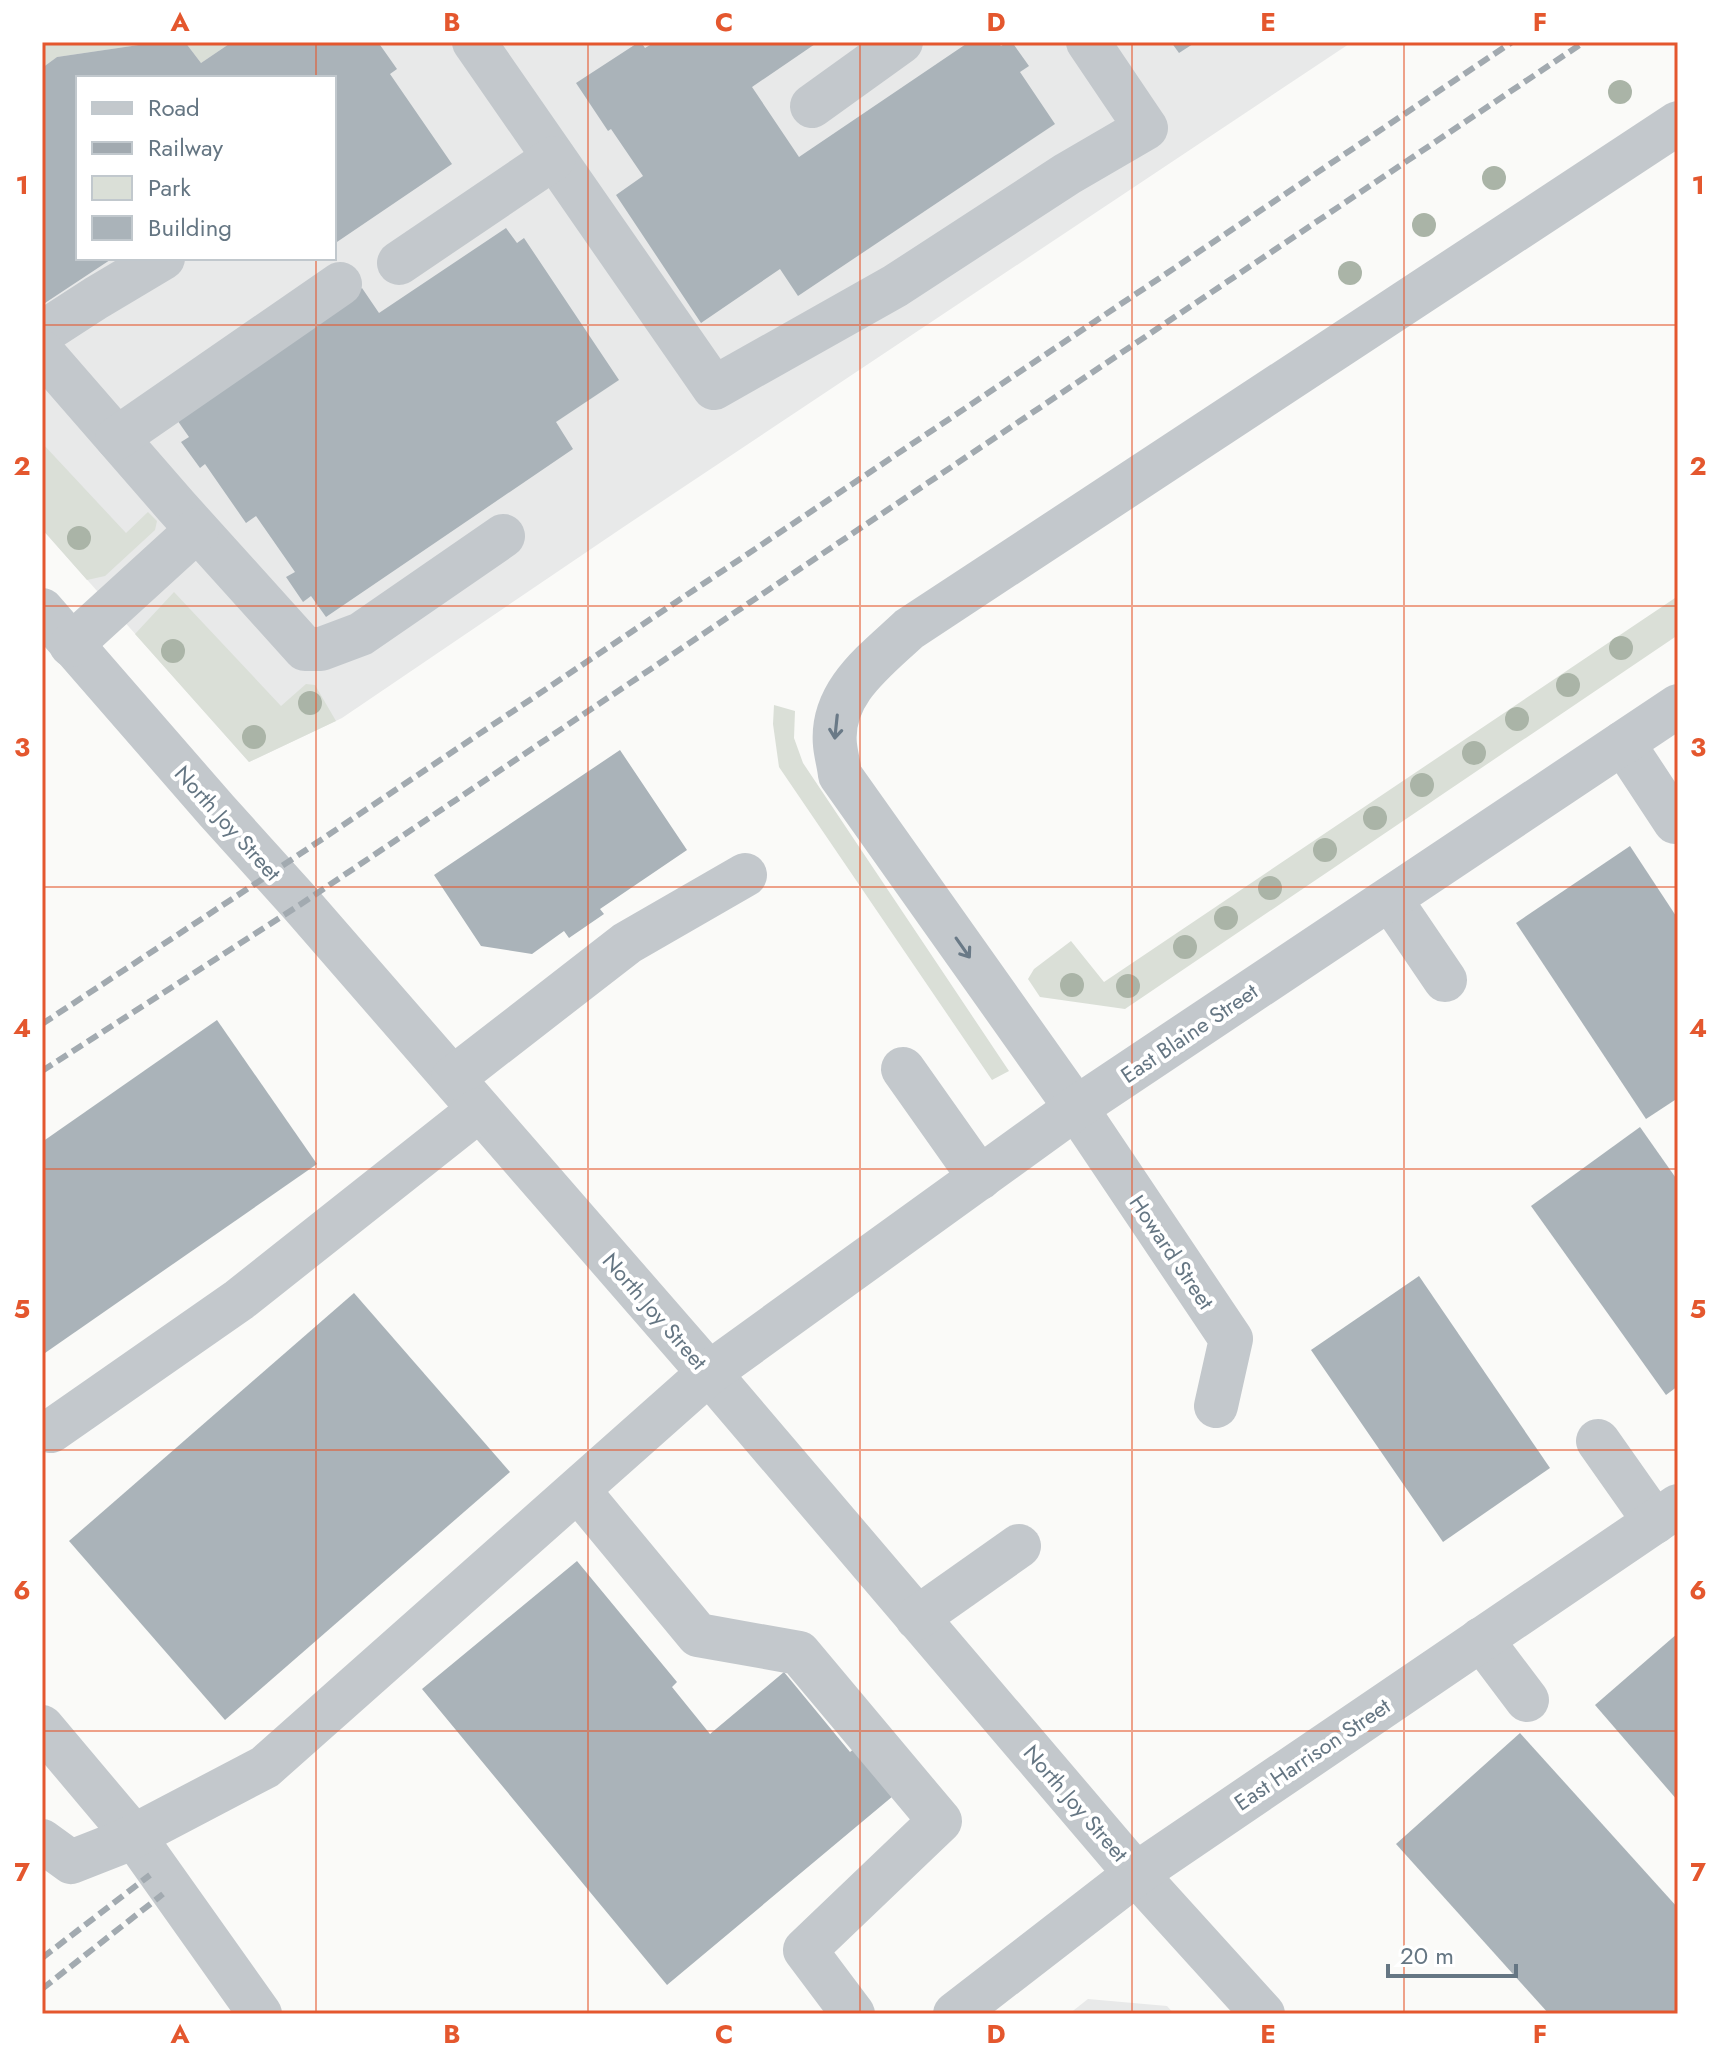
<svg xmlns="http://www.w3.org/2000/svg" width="1720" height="2056" font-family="Jost,sans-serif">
<rect width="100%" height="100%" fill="#fafaf8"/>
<!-- built -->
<g fill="#e8e9e9" fill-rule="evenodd">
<path d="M42,42H1352L622,528L342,718L249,762L42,529ZM78,78H334V258H78Z"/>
<path d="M1088,1999L1167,2006L1174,2014H1069Z"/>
</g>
<!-- green -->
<g fill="#dadfd7">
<path d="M42,42H159L57,57L42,68Z"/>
<path d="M185,42H232L201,63Z"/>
<path d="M42,443L126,533L148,512L157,521L155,530L105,576L87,580L42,529Z"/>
<path d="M174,592L281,706L306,684L315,685L336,721L249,762L135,634Z"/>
<path d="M1678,596V635L1125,1009L1040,997L1028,979L1034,969L1071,941L1104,982Z"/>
<path d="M774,705L795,711L794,738L803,763L1009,1071L992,1080L779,767L773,724Z"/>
</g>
<!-- building -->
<g fill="#aab3b9">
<path d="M159,42H185L201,63L232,42H378L397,69L390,74L452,164L334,244V78H78V258H113L42,305V68L57,57Z"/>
<path d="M639,42H641L645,48L655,42H818L752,87L799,157L969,42H998L1001,46L1007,42H1012L1029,66L1020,72L1055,124L798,296L780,269L701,323L616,195L643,176L611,129L608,131L576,83Z"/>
<path d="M1171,42H1196L1179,53Z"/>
<path d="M506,228L517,243L524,238L619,380L556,422L573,449L326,617L311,596L303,602L286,577L295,572L256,516L246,523L205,464L200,468L181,442L189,437L175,417L362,288L379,313Z"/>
<path d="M620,750L687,850L600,909L604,914L569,938L564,931L532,954L481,946L434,875Z"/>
<path d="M1630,846L1678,919V1098L1646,1119L1516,923Z"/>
<path d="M217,1020L317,1164L45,1353L42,1349V1142Z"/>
<path d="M1640,1127L1678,1181V1386L1666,1395L1531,1206Z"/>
<path d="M1419,1276L1550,1468L1443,1542L1311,1350Z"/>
<path d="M354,1293L510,1472L225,1720L69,1541Z"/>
<path d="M577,1561L677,1682L672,1687L710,1734L784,1672L850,1752L860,1744L899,1791L667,1985L422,1689Z"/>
<path d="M1678,1633V1801L1595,1705Z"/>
<path d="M1520,1733L1678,1908V2014H1549L1396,1844Z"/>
</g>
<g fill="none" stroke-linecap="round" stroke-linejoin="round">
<!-- minor -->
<g stroke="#c3c8cc" stroke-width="44">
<path d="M474,42L714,388L895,286L1067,174L1146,128L1088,42"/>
<path d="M812,106L901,42"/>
<path d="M399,263L554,158"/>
<path d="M42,333L96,298L163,258"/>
<path d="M42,352L176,506L305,649H321L361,634L503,536"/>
<path d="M117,438L340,284"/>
<path d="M42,610L217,811L301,904L709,1373L1136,1874L1263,2014"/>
<path d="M71,645L197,530"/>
<path d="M1623,743L1675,822"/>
<path d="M1390,899L1445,980"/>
<path d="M903,1069L980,1178"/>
<path d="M453,1078L627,943L745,875"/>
<path d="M1216,1406L1231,1339L1076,1108L840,775C839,765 836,755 835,745C830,693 875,661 909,629L1678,123"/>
<path d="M51,1431L239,1300L479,1110"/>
<path d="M1598,1441L1655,1522"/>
<path d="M578,1490L698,1635L799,1653L940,1821L805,1950L853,2014"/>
<path d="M917,1618L1019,1546"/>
<path d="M1481,1639L1527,1700"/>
<path d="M42,1727L133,1835L260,2014"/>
<path d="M42,1841L71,1862L122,1842L265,1767L709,1373L1076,1108L1678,706"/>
<path d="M955,2014L1136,1874L1678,1506"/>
</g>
<!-- rail -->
<g stroke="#a2aab0" stroke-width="6" stroke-dasharray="12 6" stroke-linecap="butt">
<path d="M42,1024L273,872L1512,42"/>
<path d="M42,1071L301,904L1584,42"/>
<path d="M42,1958L150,1875"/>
<path d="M42,1989L163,1894"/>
</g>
</g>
<!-- trees -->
<g fill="#aab4a7">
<circle cx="1620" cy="92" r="12"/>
<circle cx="1494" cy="178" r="12"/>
<circle cx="1424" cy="225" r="12"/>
<circle cx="1350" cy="273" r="12"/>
<circle cx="79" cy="538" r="12"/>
<circle cx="1621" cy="648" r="12"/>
<circle cx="173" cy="651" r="12"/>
<circle cx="1568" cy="685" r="12"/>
<circle cx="310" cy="703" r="12"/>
<circle cx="1517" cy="719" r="12"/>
<circle cx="254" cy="737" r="12"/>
<circle cx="1474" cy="753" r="12"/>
<circle cx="1422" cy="785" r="12"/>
<circle cx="1375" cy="818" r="12"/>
<circle cx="1325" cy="850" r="12"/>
<circle cx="1270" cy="888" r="12"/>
<circle cx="1226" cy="918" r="12"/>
<circle cx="1185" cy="947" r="12"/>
<circle cx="1072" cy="985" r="12"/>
<circle cx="1128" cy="986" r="12"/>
</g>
<!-- one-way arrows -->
<defs><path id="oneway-shaft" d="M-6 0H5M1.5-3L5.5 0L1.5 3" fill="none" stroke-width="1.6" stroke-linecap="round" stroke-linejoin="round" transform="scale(2)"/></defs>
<g stroke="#6a7a87">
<use href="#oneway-shaft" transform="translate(836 727) rotate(96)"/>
<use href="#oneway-shaft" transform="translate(963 948) rotate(55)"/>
</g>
<!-- grid -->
<path fill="none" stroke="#e4572e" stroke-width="2" stroke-opacity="0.55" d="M316,42V78M588,42V2014M860,42V2014M1132,42V2014M1404,42V2014M316,258V2014M42,325H1678M42,606H1678M42,887H1678M42,1169H1678M42,1450H1678M42,1731H1678"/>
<g text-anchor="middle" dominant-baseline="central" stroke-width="8" stroke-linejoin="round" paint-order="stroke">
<!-- street labels -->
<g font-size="22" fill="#657683" stroke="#fff">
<text transform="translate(228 823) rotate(48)">North Joy Street</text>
<text transform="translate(1189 1033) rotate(-34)">East Blaine Street</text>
<text transform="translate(1172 1252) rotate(56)">Howard Street</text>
<text transform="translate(655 1311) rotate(49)">North Joy Street</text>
<text transform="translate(1312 1754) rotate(-34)">East Harrison Street</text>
<text transform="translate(1076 1803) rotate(49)">North Joy Street</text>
</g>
</g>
<!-- border -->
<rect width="1720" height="2056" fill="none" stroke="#ffffff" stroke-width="88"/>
<!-- legend -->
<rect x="76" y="76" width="260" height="184" fill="#ffffff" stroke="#c1c8cd" stroke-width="2"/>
<rect x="92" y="102" width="40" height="12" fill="#c3c8cc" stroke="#c1c8cd" stroke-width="2"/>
<text x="148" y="116" font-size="24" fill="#657683">Road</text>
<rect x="92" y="142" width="40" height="12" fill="#a2aab0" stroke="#c1c8cd" stroke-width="2"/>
<text x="148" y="156" font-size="24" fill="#657683">Railway</text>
<rect x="92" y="176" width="40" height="24" fill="#dadfd7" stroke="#c1c8cd" stroke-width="2"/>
<text x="148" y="196" font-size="24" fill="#657683">Park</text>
<rect x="92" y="216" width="40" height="24" fill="#aab3b9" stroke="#c1c8cd" stroke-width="2"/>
<text x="148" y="236" font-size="24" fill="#657683">Building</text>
<!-- scale -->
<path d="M1388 1964v12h128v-12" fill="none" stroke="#657683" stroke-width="4"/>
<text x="1400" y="1964" font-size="24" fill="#657683" stroke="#ffffff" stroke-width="6" paint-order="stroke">20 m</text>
<rect x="44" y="44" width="1632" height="1968" fill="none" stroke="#e4572e" stroke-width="3"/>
<g font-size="26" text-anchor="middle" font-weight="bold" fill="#e4572e">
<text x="180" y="31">A</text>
<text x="452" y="31">B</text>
<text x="724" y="31">C</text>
<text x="996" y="31">D</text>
<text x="1268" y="31">E</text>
<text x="1540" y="31">F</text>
<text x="22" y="194">1</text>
<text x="1698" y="194">1</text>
<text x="22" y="475">2</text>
<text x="1698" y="475">2</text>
<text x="22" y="756">3</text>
<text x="1698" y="756">3</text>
<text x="22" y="1037">4</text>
<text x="1698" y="1037">4</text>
<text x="22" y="1318">5</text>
<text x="1698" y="1318">5</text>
<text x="22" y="1599">6</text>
<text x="1698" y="1599">6</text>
<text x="22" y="1881">7</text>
<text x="1698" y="1881">7</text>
<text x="180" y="2043">A</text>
<text x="452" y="2043">B</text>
<text x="724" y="2043">C</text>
<text x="996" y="2043">D</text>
<text x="1268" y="2043">E</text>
<text x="1540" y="2043">F</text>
</g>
</svg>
